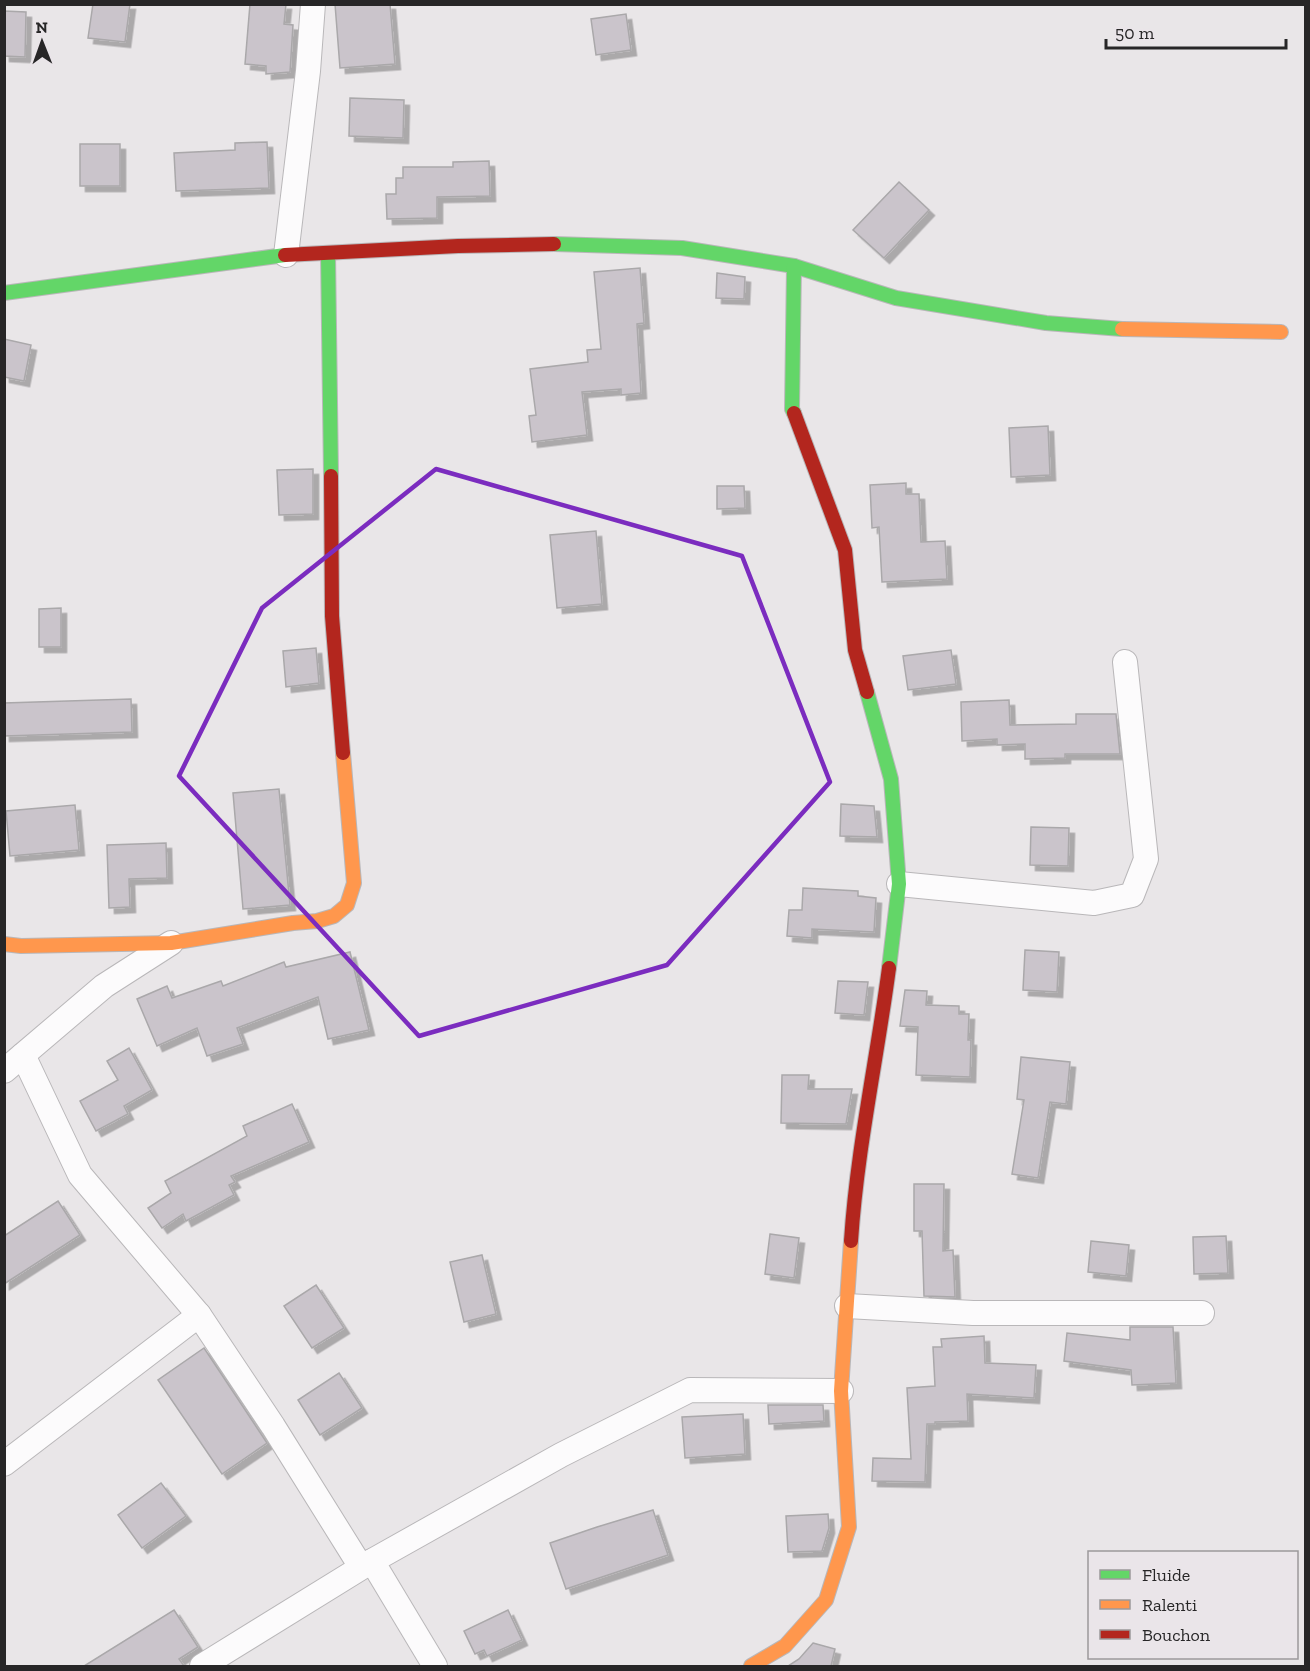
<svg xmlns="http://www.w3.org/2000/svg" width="1310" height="1671" font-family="'Zilla Slab',serif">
<defs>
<filter id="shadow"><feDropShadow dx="5.5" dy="5.5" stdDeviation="0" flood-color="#0004"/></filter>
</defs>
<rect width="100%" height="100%" fill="#e9e6e8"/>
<!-- building -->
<g fill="#cac4cb" stroke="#aaa8aa" stroke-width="1.5" filter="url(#shadow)">
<path d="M93,4H130L125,42L88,38Z"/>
<path d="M250,4H286L284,24L293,25L290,72L266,74V66L245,64Z"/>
<path d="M335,4H390L395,64L340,68Z"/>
<path d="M4,11L26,12L25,57L4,56Z"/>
<path d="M626,14L631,50L596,55L591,19Z"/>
<path d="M350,98L404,100L403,138L349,136Z"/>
<path d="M267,142L269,188L176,191L174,153L235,150V143Z"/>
<rect x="80" y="144" width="40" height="42"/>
<path d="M489,161L490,196L437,197V218L387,219L386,194H396V178H403V167H453V162Z"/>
<path d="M899,182L929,210L884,258L853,230Z"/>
<path d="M640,268L644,323L637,324L641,393L621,395V389L582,392L587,435L532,442L529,416L536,415L530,369L588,362L587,350L601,349L594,272Z"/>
<path d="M717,273L745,277L744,299L716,298Z"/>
<path d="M4,339L31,345L24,381L4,377Z"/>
<path d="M1048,426L1050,475L1011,477L1009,428Z"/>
<path d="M313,469V514L279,515L277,470Z"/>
<path d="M906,483V494H919L921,542L945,541L947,579L882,582L879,527L872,528L870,485Z"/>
<path d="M717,486H744L745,508L717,509Z"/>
<path d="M596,531L602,604L557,608L550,535Z"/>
<path d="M61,608V647H39V609Z"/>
<path d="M316,648L319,683L286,687L283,651Z"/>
<path d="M951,650L956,684L908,690L903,656Z"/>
<path d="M131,699L132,732L4,736V703Z"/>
<path d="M1009,700L1010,725L1076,724V714H1116L1120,754H1065V758L1025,759V744L997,745V739L962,741L961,702Z"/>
<path d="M279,789L290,905L243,909L233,793Z"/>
<path d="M841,804L874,806L877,837L840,836Z"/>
<path d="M75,805L79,850L10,856L6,811Z"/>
<path d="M1031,827L1069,828L1068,866L1030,865Z"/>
<path d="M166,843L167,878L129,879L130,907L109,908L107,845Z"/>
<path d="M803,888L858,891V896L876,898L874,932L812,929V938L787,936L789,910H802Z"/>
<path d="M1025,950L1059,952L1057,992L1023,990Z"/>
<path d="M350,952L369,1030L328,1039L318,997L237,1028L243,1044L207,1056L197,1028L157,1046L137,999L167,986L172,998L221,981L223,986L284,962L286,967Z"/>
<path d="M838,981L868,982L864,1015L835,1013Z"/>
<path d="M905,990L927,991L926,1005L959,1006V1014H969L968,1040H971L970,1077L916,1075L918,1027L900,1026Z"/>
<path d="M129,1048L152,1090L124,1106L128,1114L96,1131L80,1101L118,1080L107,1061Z"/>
<path d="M1021,1057L1070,1062L1066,1104L1050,1102L1038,1178L1012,1174L1024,1100L1017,1099Z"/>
<path d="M782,1075H809L808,1089H852L846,1124L781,1123Z"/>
<path d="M292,1104L309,1142L231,1176L235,1182L229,1185L234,1195L186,1221L183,1214L162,1228L148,1208L171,1193L165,1181L247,1136L243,1126Z"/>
<path d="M914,1184H944L943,1251L953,1250L955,1297L924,1296L922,1231H914Z"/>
<path d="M58,1201L80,1235L4,1284V1236Z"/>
<path d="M770,1234L799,1238L794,1278L765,1274Z"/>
<path d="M1226,1236L1228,1273L1194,1274L1193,1237Z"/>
<path d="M1091,1241L1129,1245L1126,1276L1088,1272Z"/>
<path d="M482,1255L496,1314L464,1322L450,1262Z"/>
<path d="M316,1285L344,1328L312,1348L284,1306Z"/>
<path d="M1130,1327H1173L1176,1383L1132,1385L1131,1370L1064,1361L1067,1333L1130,1340Z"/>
<path d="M984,1336L985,1363L1036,1365L1034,1398L967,1394L968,1421L935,1422V1424H927L925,1482L872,1481L873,1458L911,1459L907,1388L935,1386L933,1347H942L941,1339Z"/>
<path d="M204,1348L267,1443L222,1474L158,1380Z"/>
<path d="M339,1373L362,1408L320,1435L298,1400Z"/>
<path d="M768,1405H823L824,1421L769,1424Z"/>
<path d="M743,1414L745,1454L685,1458L682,1417Z"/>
<path d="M161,1483L186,1516L142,1548L118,1515Z"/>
<path d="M653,1510L668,1555L566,1589L550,1543L597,1527Z"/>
<path d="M828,1514L829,1528L822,1551L788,1552L786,1516Z"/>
<path d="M174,1610L198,1647L179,1659L184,1666H84Z"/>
<path d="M508,1610L522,1640L487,1656L484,1650L475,1654L464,1631Z"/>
<path d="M813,1643L835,1649L831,1666H788L799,1659Z"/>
</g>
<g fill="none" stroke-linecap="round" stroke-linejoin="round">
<!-- street casing -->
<g stroke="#b9b7b9" stroke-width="26">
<g id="street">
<path d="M286,255L308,71L313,4"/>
<path d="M899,884L1094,903L1132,895L1146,859L1125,662"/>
<path d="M23,1055L80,1175L199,1315L273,1426L361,1567"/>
<path d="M4,1071L104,986L171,943"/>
<path d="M847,1306L973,1313H1202"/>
<path d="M4,1464L199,1315"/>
<path d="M372,1561L435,1666"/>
<path d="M202,1666L372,1561L561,1455L690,1390L841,1391"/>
</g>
</g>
<!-- fast casing -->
<g stroke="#b9b7b9" stroke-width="16">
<g id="fast">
<path d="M554,244L682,248L794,266L896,298L1046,323L1122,329"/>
<path d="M328,253L331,476"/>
<path d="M4,293L285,255"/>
<path d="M794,413L792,409L794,266"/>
<path d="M867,692L891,779L899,884L889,968"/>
</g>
</g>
<!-- slow casing -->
<g stroke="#b9b7b9" stroke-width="16">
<g id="slow">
<path d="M1122,329L1281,332"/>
<path d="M4,944L21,946L171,943L293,923L317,921L334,916L347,905L354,883L343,753"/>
<path d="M751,1666L785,1646L826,1600L849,1527L841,1391L851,1241"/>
</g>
</g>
<!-- jam casing -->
<g stroke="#b9b7b9" stroke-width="16">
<g id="jam">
<path d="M285,255L458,246L554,244"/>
<path d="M794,413L845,550L855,650L867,692"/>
<path d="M331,476L332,616L343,753"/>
<path d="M851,1241C857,1149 877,1059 889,968"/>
</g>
</g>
<!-- street -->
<use href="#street" stroke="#fcfbfc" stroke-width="24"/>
<!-- fast -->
<use href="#fast" stroke="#63d668" stroke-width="14"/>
<!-- slow -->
<use href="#slow" stroke="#ff974d" stroke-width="14"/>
<!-- jam -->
<use href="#jam" stroke="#b3261e" stroke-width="14"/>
</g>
<!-- marked area -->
<path fill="none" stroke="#7b2cbf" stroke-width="4.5" stroke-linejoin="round" d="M436,469L742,556L830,782L667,965L419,1036L179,776L262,608Z"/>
<!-- border -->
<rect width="1310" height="1671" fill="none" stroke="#272627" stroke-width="12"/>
<!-- legend -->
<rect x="1088" y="1551" width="210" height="108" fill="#eae5e9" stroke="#9c999b" stroke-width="1.5"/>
<rect x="1100" y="1570" width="30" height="9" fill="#63d668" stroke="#9c999b" stroke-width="1.5"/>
<text x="1142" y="1581" font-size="18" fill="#272627">Fluide</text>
<rect x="1100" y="1600" width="30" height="9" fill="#ff974d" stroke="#9c999b" stroke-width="1.5"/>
<text x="1142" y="1611" font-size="18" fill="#272627">Ralenti</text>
<rect x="1100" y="1630" width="30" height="9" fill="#b3261e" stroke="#9c999b" stroke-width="1.5"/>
<text x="1142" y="1641" font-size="18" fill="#272627">Bouchon</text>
<!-- north arrow -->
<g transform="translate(42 42) rotate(359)" stroke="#eae5e9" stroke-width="4.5" paint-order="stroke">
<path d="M0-4.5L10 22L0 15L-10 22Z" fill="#272627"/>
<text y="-9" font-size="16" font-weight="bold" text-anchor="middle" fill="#272627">N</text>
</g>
<!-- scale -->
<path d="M1106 39v9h180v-9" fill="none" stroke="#272627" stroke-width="3"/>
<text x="1115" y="39" font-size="18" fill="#272627" stroke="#eae5e9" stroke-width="4.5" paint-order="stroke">50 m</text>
</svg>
